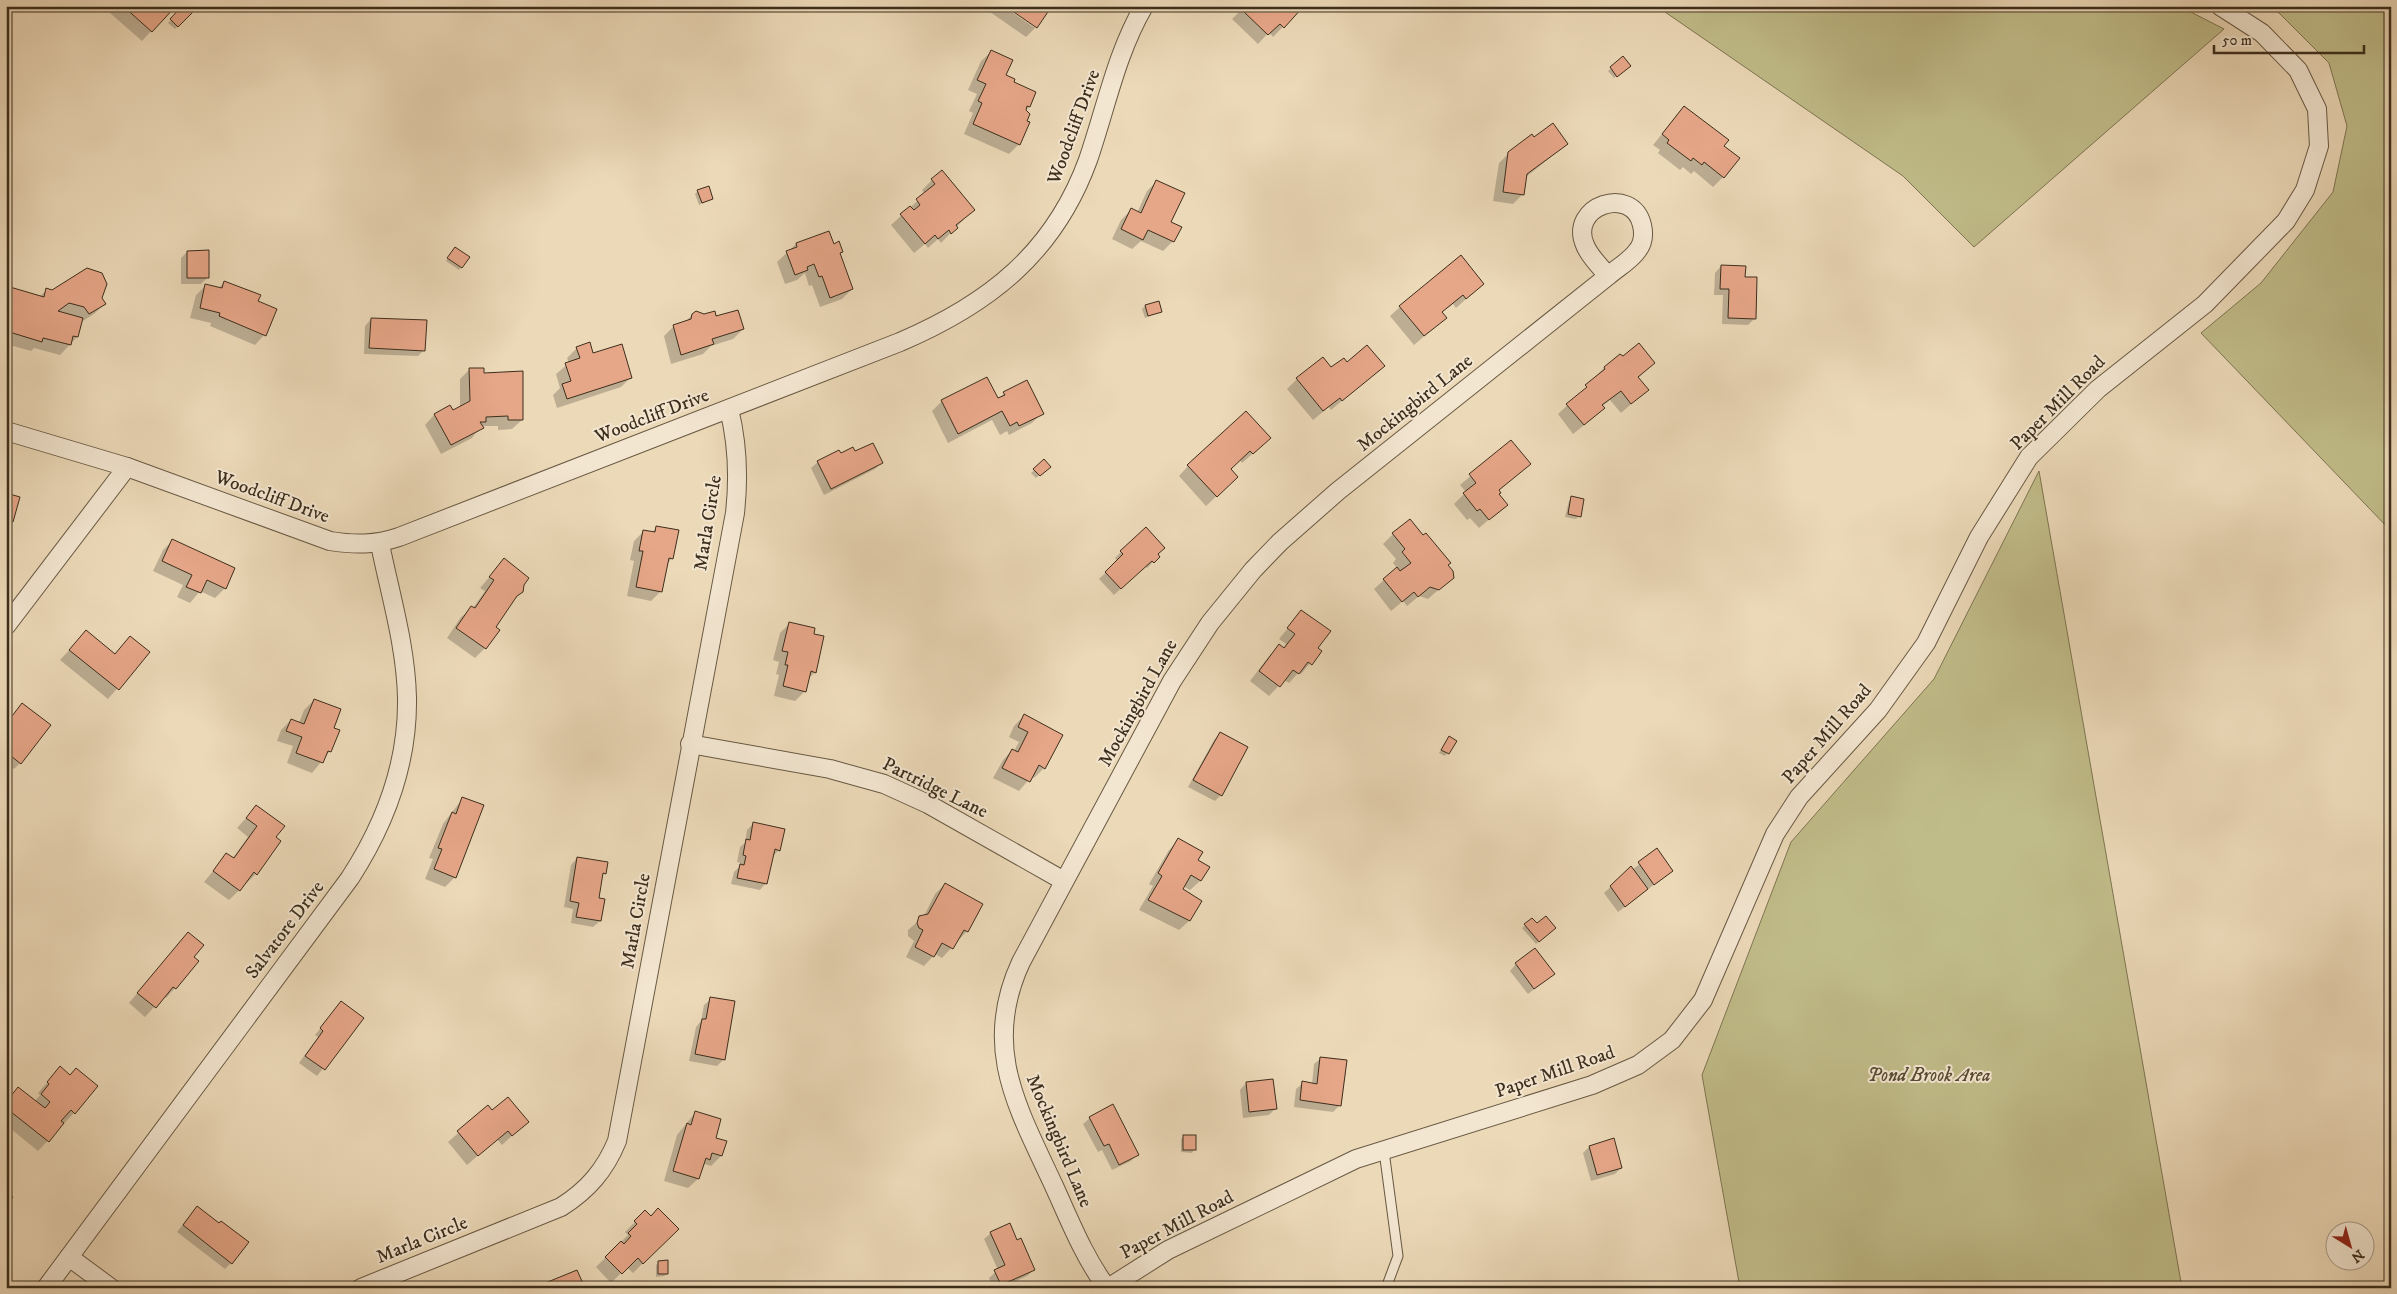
<svg xmlns="http://www.w3.org/2000/svg" width="2397" height="1294" font-family="'IM FELL DW Pica',serif">
<rect width="100%" height="100%" fill="#ecd9b8"/>
<filter id="stains"><feTurbulence type="fractalNoise" baseFrequency=".004" numOctaves="4"/><feColorMatrix values="0 0 0 0 .2 0 0 0 0 .09 0 0 0 0 .02 0 0 0 .5 -.17"/></filter>
<radialGradient id="worn" r=".72"><stop offset=".6" stop-color="#630" stop-opacity="0"/><stop offset="1" stop-color="#630" stop-opacity=".3"/></radialGradient>
<!-- green -->
<g fill="#c0bc89" stroke="#7e7552">
<path d="M1670,6H2179L2224,29L1974,247L1903,176L1665,12Z"/>
<path d="M2269,6H2391V531L2201,333L2261,283L2333,192L2347,126L2329,63L2279,13Z"/>
<path d="M2039,471L2182,1288H1740L1702,1075L1791,842L1934,679Z"/>
</g>
<!-- shadow -->
<g fill="#0003">
<path d="M102,6H174L142,41Z"/>
<path d="M184,6L192,11L175,29L168,23Z"/>
<path d="M994,6H1003L1035,28L1026,37L990,12Z"/>
<path d="M1245,6L1302,7L1273,37L1269,32L1258,44L1232,19Z"/>
<path d="M991,52L1005,76L1029,107L1025,111L1019,144L1009,154L964,134L973,113L969,111L977,94L968,90L981,61Z"/>
<path d="M1623,58L1626,68L1614,78L1608,71Z"/>
<path d="M1684,107L1722,146L1723,177L1713,187L1694,171L1691,174L1683,167L1680,170L1658,153L1660,150L1653,145Z"/>
<path d="M1534,139L1567,144L1526,177L1523,194L1513,204L1493,201L1499,163L1509,153Z"/>
<path d="M932,180L973,210L941,243L938,239L928,248L925,244L914,253L891,225L925,194L922,190Z"/>
<path d="M1157,181L1173,241L1163,251L1141,241L1132,249L1112,239L1121,220L1131,210L1137,213L1147,191Z"/>
<path d="M698,191L712,198L699,205L695,194Z"/>
<path d="M829,233L833,245L842,251L839,254L852,289L842,299L820,307L812,285L809,286L805,273L797,280L785,284L777,262L796,244Z"/>
<path d="M452,251L461,267L459,270L446,261Z"/>
<path d="M187,252L208,277L201,284H181V258Z"/>
<path d="M1721,266L1744,278L1754,319L1748,325L1722,324L1723,295H1714L1715,273Z"/>
<path d="M224,282L257,301L264,335L255,345L210,326L211,323L190,318L196,295L206,285L219,288Z"/>
<path d="M1483,284L1456,308L1453,304L1441,313L1445,318L1414,345L1390,316L1400,307Z"/>
<path d="M10,288L39,297L47,290L101,298L104,304L94,314L81,322L77,337L60,355L34,348L31,351L6,344V292Z"/>
<path d="M1145,306L1161,311L1145,318L1142,309Z"/>
<path d="M692,315L716,318L743,329L733,339L711,346L703,354L671,364L664,336L674,326L685,322Z"/>
<path d="M371,319L424,350L418,356L364,354L365,326Z"/>
<path d="M577,348L631,377L621,387L557,408L553,395L560,388L556,374L569,363L567,358Z"/>
<path d="M1622,358L1654,363L1638,378L1647,390L1621,413L1610,400L1602,406L1603,408L1593,418L1573,434L1558,414L1596,379L1595,377L1604,368Z"/>
<path d="M1347,364L1383,366L1331,410L1329,407L1313,420L1287,389L1297,379Z"/>
<path d="M470,369L482,374L522,420L512,429L498,430V426H481L472,438L441,454L425,425L434,415L452,412L460,407V379Z"/>
<path d="M1026,382L1042,413L1032,423L1009,435L1007,431L1000,435L992,420L948,443L932,411L942,401L998,400L1004,393Z"/>
<path d="M1511,442L1529,464L1498,491V495L1506,505L1479,528L1470,518L1467,520L1454,504L1466,492L1460,485Z"/>
<path d="M1259,448L1242,463L1240,460L1229,470L1226,487L1206,506L1179,476L1188,466Z"/>
<path d="M854,453L881,463L875,469L824,495L811,468L818,462Z"/>
<path d="M1044,461L1049,467L1036,478L1031,473Z"/>
<path d="M6,495L18,498L12,522L6,527Z"/>
<path d="M1571,498L1579,516L1576,519L1565,517L1569,501Z"/>
<path d="M657,527L672,558L667,564L661,591L651,601L627,596L634,561L630,560L634,541L644,531L651,533Z"/>
<path d="M1393,534L1447,565L1453,577L1428,599L1419,596L1407,606L1403,601L1391,611L1374,589L1397,568L1393,563L1396,559L1383,544Z"/>
<path d="M173,540L225,588L215,598L200,591L190,603L177,597L183,585L153,571L163,550Z"/>
<path d="M1121,552L1156,555L1158,557L1147,568L1144,566L1114,595L1099,579L1118,561L1115,558Z"/>
<path d="M504,560L523,585L522,592L511,602L494,627L485,648L475,658L447,638L461,617L473,608L485,591L480,588Z"/>
<path d="M1302,611L1317,649L1320,651L1301,674L1299,672L1289,683L1284,680L1269,696L1250,681L1269,656L1279,646L1283,649L1286,644L1279,639Z"/>
<path d="M790,623L815,672L808,679L805,691L795,701L774,696L779,675L776,674L779,662L773,660L780,633Z"/>
<path d="M86,632L114,655L130,638L148,653L108,699L60,660Z"/>
<path d="M314,700L332,729L330,751L312,773L287,763L293,746L277,741L281,730L291,720L299,723L304,710Z"/>
<path d="M1024,716L1044,768L1034,778L1032,776L1019,791L993,778L1003,760L1012,750L1014,751L1019,742L1009,737L1014,726Z"/>
<path d="M6,724L20,763L14,769L6,763Z"/>
<path d="M1220,733L1221,795L1215,801L1188,787L1214,740Z"/>
<path d="M1446,741H1455L1445,756L1439,753Z"/>
<path d="M463,798L455,877L445,887L425,879L433,859L429,858L443,824Z"/>
<path d="M256,807L275,838L279,841L256,874L229,900L204,882L227,854L232,859L248,837L237,828Z"/>
<path d="M754,823L779,850L772,857L766,883L760,890L731,884L734,872L740,866V863L737,862L740,847L745,843L747,830Z"/>
<path d="M1179,840L1197,860L1208,867L1200,881L1190,890L1183,886L1181,890L1200,901L1189,921L1179,930L1139,910L1153,886L1149,884L1169,850Z"/>
<path d="M1657,850L1672,871L1618,912L1604,893L1631,868L1632,870Z"/>
<path d="M577,858L605,873L601,876L597,899L600,921L593,927L571,923L573,909L564,907L571,865Z"/>
<path d="M945,884L967,931L942,958L935,954L924,966L906,957L914,941L908,936V930L924,916L935,894Z"/>
<path d="M1532,919L1537,925L1551,930L1536,944L1522,928Z"/>
<path d="M188,933L192,957L175,988L166,998L164,996L145,1017L129,1003Z"/>
<path d="M1516,964L1553,974L1528,994L1510,971Z"/>
<path d="M711,999L724,1059L717,1066L689,1061L696,1027L701,1021L704,1005Z"/>
<path d="M341,1003L362,1018L317,1076L299,1063L318,1037L315,1035Z"/>
<path d="M1321,1058L1339,1106L1333,1112L1294,1107L1296,1089L1303,1083L1312,1084L1314,1064Z"/>
<path d="M60,1068L74,1113L38,1151L6,1125V1102L9,1099L34,1102L40,1095L38,1093Z"/>
<path d="M1246,1083L1275,1109L1269,1115L1243,1118L1240,1090Z"/>
<path d="M488,1107L517,1131L502,1145L497,1139L467,1165L448,1142Z"/>
<path d="M695,1113L714,1139L721,1156L711,1166L705,1164L698,1179L688,1188L664,1181L677,1135Z"/>
<path d="M1090,1118L1137,1154L1131,1161L1112,1170L1102,1150L1098,1152L1083,1124Z"/>
<path d="M1184,1136L1194,1150L1192,1153L1181,1152V1139Z"/>
<path d="M1589,1147L1621,1168L1615,1174L1591,1181L1583,1153Z"/>
<path d="M645,1212L651,1217L677,1229L633,1273L627,1267L611,1283L596,1267L628,1235L625,1232Z"/>
<path d="M191,1214L231,1263L225,1269L177,1232Z"/>
<path d="M991,1233L1017,1242L1033,1270L1027,1276L1001,1288H993L989,1278L998,1270L984,1239Z"/>
<path d="M659,1262L667,1274L664,1276L656,1277V1265Z"/>
</g>
<!-- building -->
<g fill="#e6a688" stroke="#3c2e1c">
<path d="M123,6H176L152,32Z"/>
<path d="M182,6H189L194,11L178,27L170,19Z"/>
<path d="M1005,6H1052L1037,28Z"/>
<path d="M1244,6H1302L1303,7L1284,28L1280,24L1268,35L1241,9Z"/>
<path d="M991,50L1013,60L1006,75L1015,79L1014,82L1036,92L1030,107L1027,106L1026,110L1030,114L1027,121L1030,122L1020,145L973,124L982,103L978,101L986,84L977,80Z"/>
<path d="M1623,56L1631,66L1617,77L1610,67Z"/>
<path d="M1684,106L1729,140L1724,146L1740,158L1724,178L1704,162L1702,165L1693,158L1691,161L1667,143L1669,140L1662,134Z"/>
<path d="M1553,123L1568,144L1527,174L1524,195L1503,192L1508,152L1532,134L1534,137Z"/>
<path d="M942,170L975,210L956,225L958,228L951,234L949,230L938,239L935,235L925,244L900,214L910,206L914,210L920,205L916,199L935,184L931,179Z"/>
<path d="M1156,180L1185,193L1171,222L1182,227L1174,242L1148,230L1143,240L1121,229L1131,208L1141,213Z"/>
<path d="M709,186L713,199L702,203L697,190Z"/>
<path d="M829,231L834,244L839,241L843,252L840,253L853,289L830,298L822,276L819,277L814,264L807,267L808,270L795,275L786,251L797,247L796,243Z"/>
<path d="M455,247L470,257L462,268L447,258Z"/>
<path d="M209,250V278H187V251Z"/>
<path d="M1461,255L1484,284L1466,299L1463,295L1442,312L1447,318L1424,336L1399,306Z"/>
<path d="M1721,265L1746,266L1745,277H1757L1756,319L1728,318L1729,289H1720Z"/>
<path d="M87,268L102,273L107,284L102,298L106,304L89,314L84,307L69,303L58,311L83,318L78,337L73,336L71,345L43,338L42,342L6,331V297L10,287L44,297L46,288L52,290Z"/>
<path d="M224,281L261,295L258,301L277,309L266,336L219,316L220,313L200,308L205,284L222,288Z"/>
<path d="M1159,301L1162,312L1148,316L1145,305Z"/>
<path d="M738,310L744,329L712,339L714,344L681,355L673,325L691,319L692,314L696,311L704,314L715,311L716,316Z"/>
<path d="M371,318L427,320L425,351L369,348Z"/>
<path d="M590,342L593,353L622,344L632,378L567,399L562,384L571,381L565,363L580,358L576,347Z"/>
<path d="M1639,343L1655,363L1638,377L1649,390L1631,404L1621,391L1602,405L1605,408L1584,425L1566,404L1587,387L1585,385L1605,369L1604,367L1620,354L1623,356Z"/>
<path d="M1367,345L1385,366L1342,401L1340,398L1323,411L1296,378L1323,357L1331,367L1344,358L1347,362Z"/>
<path d="M469,368H484V373L523,371V420H508V416L486,417V422H480L484,428L451,445L434,414L450,405L453,410L470,401Z"/>
<path d="M987,377L998,398L1005,395L1003,392L1027,380L1044,414L1019,426L1017,422L1010,426L1002,411L958,434L941,400Z"/>
<path d="M1246,411L1271,438L1253,454L1250,451L1231,469L1238,477L1217,497L1187,465Z"/>
<path d="M1511,440L1531,464L1499,490L1501,493L1499,494L1508,505L1489,520L1480,509L1477,511L1463,493L1476,483L1469,474Z"/>
<path d="M873,443L883,463L831,489L817,461L839,450L841,453L853,447L855,451Z"/>
<path d="M1044,459L1051,467L1040,476L1033,469Z"/>
<path d="M6,493L20,497L13,522L6,520Z"/>
<path d="M1571,496L1584,499L1581,517L1568,514Z"/>
<path d="M1410,519L1423,535L1426,533L1451,563L1448,565L1453,571L1454,578L1439,590L1430,587L1418,597L1414,592L1402,602L1383,579L1397,567L1400,571L1411,563L1402,552L1405,549L1392,533Z"/>
<path d="M656,526L679,530L673,559L669,558L662,592L636,587L643,551H639L643,530L655,532Z"/>
<path d="M1146,527L1165,548L1158,554L1160,557L1154,563L1152,561L1121,589L1105,572L1123,554L1120,551Z"/>
<path d="M172,539L235,568L226,589L207,580L201,593L186,587L192,575L162,561Z"/>
<path d="M504,558L529,578L524,585L523,592L517,596L496,627L500,630L486,649L456,628L471,606L475,608L494,580L489,577Z"/>
<path d="M1301,610L1331,631L1318,648L1322,651L1312,665L1308,662L1299,674L1293,670L1280,687L1259,671L1279,644L1284,648L1295,634L1287,628Z"/>
<path d="M789,622L815,628L814,634L824,636L816,673L811,671L806,692L783,686L788,665H785L788,652L782,651Z"/>
<path d="M86,630L115,654L130,636L150,652L119,690L69,650Z"/>
<path d="M314,699L341,709L334,728L340,730L331,752L328,751L323,763L296,753L302,737L286,731L291,719L304,724Z"/>
<path d="M22,703L51,725L21,764L6,752V735L9,732L6,730V724Z"/>
<path d="M1024,714L1063,735L1045,769L1039,765L1030,782L1002,768L1012,749L1018,752L1028,732L1018,727Z"/>
<path d="M1220,732L1248,747L1222,796L1193,780Z"/>
<path d="M1449,736L1457,741L1449,754L1441,750Z"/>
<path d="M462,797L484,805L456,878L434,869L442,849L438,848L452,812L456,814Z"/>
<path d="M256,805L285,826L276,837L281,841L257,875L254,872L240,891L213,871L226,853L234,858L257,826L246,818Z"/>
<path d="M753,822L785,829L780,851L775,849L767,884L737,878L740,864L744,865L746,856L743,855L746,839L750,840Z"/>
<path d="M1178,838L1203,852L1198,860L1210,867L1201,881L1191,875L1183,889L1202,901L1190,921L1148,900L1162,876L1158,873Z"/>
<path d="M1657,848L1673,871L1654,885L1638,862Z"/>
<path d="M577,857L608,862L606,874L603,873L599,898L605,899L601,921L576,917L579,903L570,901Z"/>
<path d="M1631,866L1648,889L1625,907L1610,886Z"/>
<path d="M945,883L983,904L968,932L964,930L953,949L942,943L934,957L915,947L923,930L919,928L917,923L919,916L928,914Z"/>
<path d="M1546,916L1556,928L1539,942L1524,924L1532,918L1537,923Z"/>
<path d="M188,932L204,945L194,957L199,961L176,989L173,987L156,1008L137,993Z"/>
<path d="M1535,948L1555,974L1534,989L1515,963Z"/>
<path d="M710,997L735,1001L725,1060L695,1054L702,1019H706Z"/>
<path d="M341,1001L364,1018L325,1070L305,1056L323,1031L320,1028Z"/>
<path d="M1320,1057L1347,1060L1341,1106L1300,1100L1302,1081L1317,1084Z"/>
<path d="M60,1066L70,1075L76,1068L98,1086L75,1114L71,1110L61,1121L64,1123L49,1142L6,1108V1102L18,1087L45,1108L50,1102L41,1094L49,1084L47,1082Z"/>
<path d="M1273,1079L1277,1109L1249,1112L1246,1082Z"/>
<path d="M508,1097L529,1122L512,1136L508,1131L478,1156L457,1131L488,1105L492,1110Z"/>
<path d="M1113,1104L1139,1155L1119,1165L1109,1144L1104,1146L1089,1117Z"/>
<path d="M695,1111L721,1119L716,1138L727,1141L722,1156L712,1153L710,1160L706,1158L699,1179L673,1171L687,1123L691,1125Z"/>
<rect x="1183" y="1135" width="13" height="15"/>
<path d="M1614,1138L1622,1168L1597,1175L1589,1146Z"/>
<path d="M6,1191L13,1197L6,1206Z"/>
<path d="M197,1206L219,1223L221,1221L249,1242L232,1264L183,1225Z"/>
<path d="M658,1208L679,1229L643,1264L638,1258L622,1274L605,1257L621,1241L624,1244L631,1236L628,1233L637,1224L634,1221L645,1210L651,1216Z"/>
<path d="M1010,1223L1017,1240L1021,1238L1035,1270L1001,1285L994,1270L1005,1265L990,1232Z"/>
<path d="M668,1260V1274H658V1261Z"/>
<path d="M577,1270L585,1288H533Z"/>
</g>
<g fill="none" stroke-linecap="round" stroke-linejoin="round">
<!-- service casing -->
<g stroke="#685943" stroke-width="11">
<path id="service" d="M1384,1151L1398,1256L1386,1288"/>
</g>
<!-- minor casing -->
<g stroke="#685943" stroke-width="20">
<g id="minor">
<path d="M6,431L127,467L330,541C355,545 375,545 399,537L900,342C989,304 1054,253 1088,160C1106,108 1116,54 1144,6"/>
<path d="M6,626L127,467"/>
<path d="M690,744L830,769L884,784L928,804L1064,881"/>
<path d="M69,1257L111,1288"/>
<path d="M46,1288L350,878C385,824 408,763 407,698C406,646 390,594 380,544"/>
<path d="M361,1288L561,1207C588,1190 605,1170 617,1141L735,513C739,477 738,445 729,409"/>
<path d="M1107,1288C1084,1257 1070,1221 1054,1186C1018,1108 981,1048 1021,962L1172,681L1210,623L1253,570L1280,542L1338,491L1608,276C1617,268 1630,261 1637,251C1643,244 1644,234 1642,225C1632,184 1568,206 1585,245C1589,256 1600,266 1608,276"/>
<path d="M1108,1288L1168,1250L1356,1159L1592,1085L1638,1065L1672,1040L1703,1000L1775,834L1799,797L1878,710L1926,643L1979,537L2029,457L2098,389L2205,304L2286,221L2305,190L2319,146L2317,109L2298,70L2262,33L2220,6"/>
</g>
</g>
<!-- service -->
<use href="#service" stroke="#f3e6d1" stroke-width="9"/>
<!-- minor -->
<use href="#minor" stroke="#f3e6d1" stroke-width="18"/>
</g>
<g text-anchor="middle" dominant-baseline="central" stroke-width="4" stroke-linejoin="round" paint-order="stroke">
<!-- street labels -->
<g font-size="19" fill="#3c2e1c" stroke="#f3e6d1">
<text transform="translate(1074 127) rotate(-70)">Woodcliff Drive</text>
<text transform="translate(1415 403) rotate(-39)">Mockingbird Lane</text>
<text transform="translate(2058 403) rotate(-45)">Paper Mill Road</text>
<text transform="translate(652 416) rotate(-21)">Woodcliff Drive</text>
<text transform="translate(272 497) rotate(20)">Woodcliff Drive</text>
<text transform="translate(708 523) rotate(-81)">Marla Circle</text>
<text transform="translate(1138 703) rotate(-61)">Mockingbird Lane</text>
<text transform="translate(1827 734) rotate(-49)">Paper Mill Road</text>
<text transform="translate(935 788) rotate(26)">Partridge Lane</text>
<text transform="translate(636 921) rotate(-80)">Marla Circle</text>
<text transform="translate(285 930) rotate(-53)">Salvatore Drive</text>
<text transform="translate(1555 1072) rotate(-19)">Paper Mill Road</text>
<text transform="translate(1059 1141) rotate(67)">Mockingbird Lane</text>
<text transform="translate(1177 1225) rotate(-28)">Paper Mill Road</text>
<text transform="translate(422 1240) rotate(-22)">Marla Circle</text>
</g>
<!-- park labels -->
<g font-size="19" font-style="italic" fill="#564a32" stroke="#f3e6d1">
<text x="1929" y="1075">Pond Brook Area</text>
</g>
</g>
<!-- margin -->
<rect width="2397" height="1294" fill="none" stroke="#ecd9b8" stroke-width="25"/>
<rect x="8" y="8" width="2382" height="1279" fill="none" stroke="#3c2e1c" stroke-width="2.5"/>
<rect x="12" y="12" width="2372" height="1269" fill="none" stroke="#3c2e1c"/>
<!-- north arrow -->
<g transform="translate(2350 1246) rotate(143)"><circle r="24" fill="#f3e6d1" stroke="#aa9c89"/>
<path d="M0-4L9 19L0 12L-9 19Z" fill="#8f2418"/>
<text y="-8" font-size="14" font-weight="bold" text-anchor="middle" fill="#3c2e1c">N</text>
</g>
<!-- scale -->
<path d="M2214 45v8h150v-8" fill="none" stroke="#3c2e1c" stroke-width="2.5"/>
<text x="2222" y="45" font-size="15" fill="#3c2e1c" stroke="#f3e6d1" stroke-width="4" paint-order="stroke">50 m</text>
<rect width="100%" height="100%" filter="url(#stains)"/>
<rect width="100%" height="100%" fill="url(#worn)"/>
</svg>
